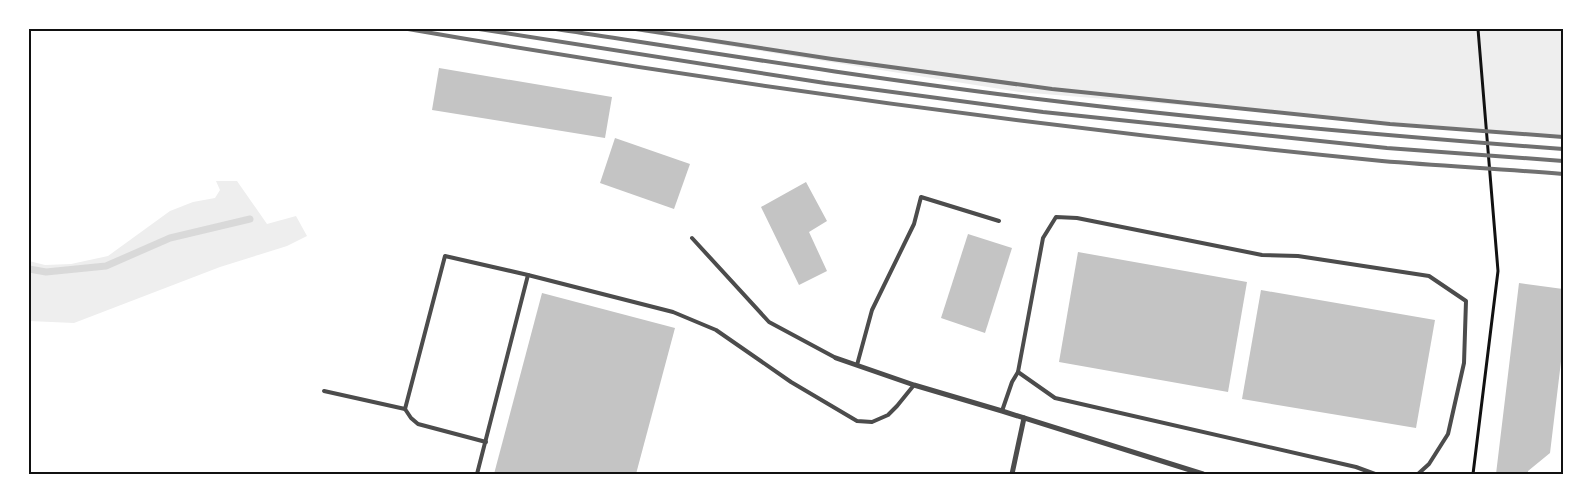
<svg xmlns="http://www.w3.org/2000/svg" width="1592" height="503" font-family="'PT Sans Narrow',sans-serif">
<rect width="100%" height="100%" fill="#fff"/>
<!-- green -->
<g fill="#eee">
<path d="M622,29H1563V136L1019,92Z"/>
<path d="M216,181H237L267,224L296,216L307,236L287,246L220,267L74,323L29,321V261L45,265L71,264L108,256L170,211L193,202L215,198L220,190Z"/>
</g>
<g fill="none" stroke-linecap="round" stroke-linejoin="round">
<!-- stream -->
<path stroke="#d9d9d9" stroke-width="7" d="M29,269L46,272L106,266L170,238L250,219"/>
</g>
<!-- building -->
<g fill="#c4c4c4">
<path d="M439,68L612,97L605,138L432,110Z"/>
<path d="M615,138L690,164L674,209L600,183Z"/>
<path d="M806,182L827,221L809,232L827,271L799,285L761,207Z"/>
<path d="M968,234L1012,248L985,333L941,318Z"/>
<path d="M1078,252L1247,282L1228,392L1059,362Z"/>
<path d="M1519,283L1563,289V345L1550,453L1528,471V474H1496Z"/>
<path d="M1261,290L1435,320L1416,428L1242,399Z"/>
<path d="M542,293L675,328L636,474H494Z"/>
</g>
<g fill="none" stroke-linecap="round" stroke-linejoin="round">
<!-- path -->
<path stroke="#111" stroke-width="3" d="M1473,474L1498,271L1478,29"/>
<!-- service -->
<g stroke="#4c4c4c" stroke-width="4">
<path d="M692,238L769,322L836,358"/>
<path d="M857,365L872,310L914,224L921,197L999,221"/>
<path d="M324,391L405,409L411,418L418,424L486,442"/>
<path d="M405,409L445,256L528,275"/>
<path d="M1002,411L1012,382L1018,372"/>
<path d="M477,474L528,275L673,312L716,330L791,382L857,421L872,422L888,415L897,406L914,385"/>
<path d="M1375,474L1356,467L1055,398L1018,372L1043,238L1056,217L1077,218L1262,255L1298,256L1429,276L1466,301L1464,363L1448,434L1429,464L1418,474"/>
</g>
<!-- minor -->
<g stroke="#4c4c4c" stroke-width="5">
<path d="M836,358L914,385L1002,411L1203,474"/>
<path d="M1012,474L1024,418"/>
</g>
<!-- rail -->
<g stroke="#707070" stroke-width="4">
<path d="M408,29C731,85 1056,129 1382,161C1442,166 1503,169 1563,174"/>
<path d="M479,29L825,83L1043,112L1387,148L1563,161"/>
<path d="M556,29C719,54 882,80 1046,100C1218,121 1390,136 1563,149"/>
<path d="M636,29L832,59L1052,89L1390,124L1563,137"/>
</g>
</g>
<!-- border -->
<rect width="1592" height="503" fill="none" stroke="#ffffff" stroke-width="60"/>
<rect x="30" y="30" width="1532" height="443" fill="none" stroke="#111" stroke-width="2"/>
</svg>
